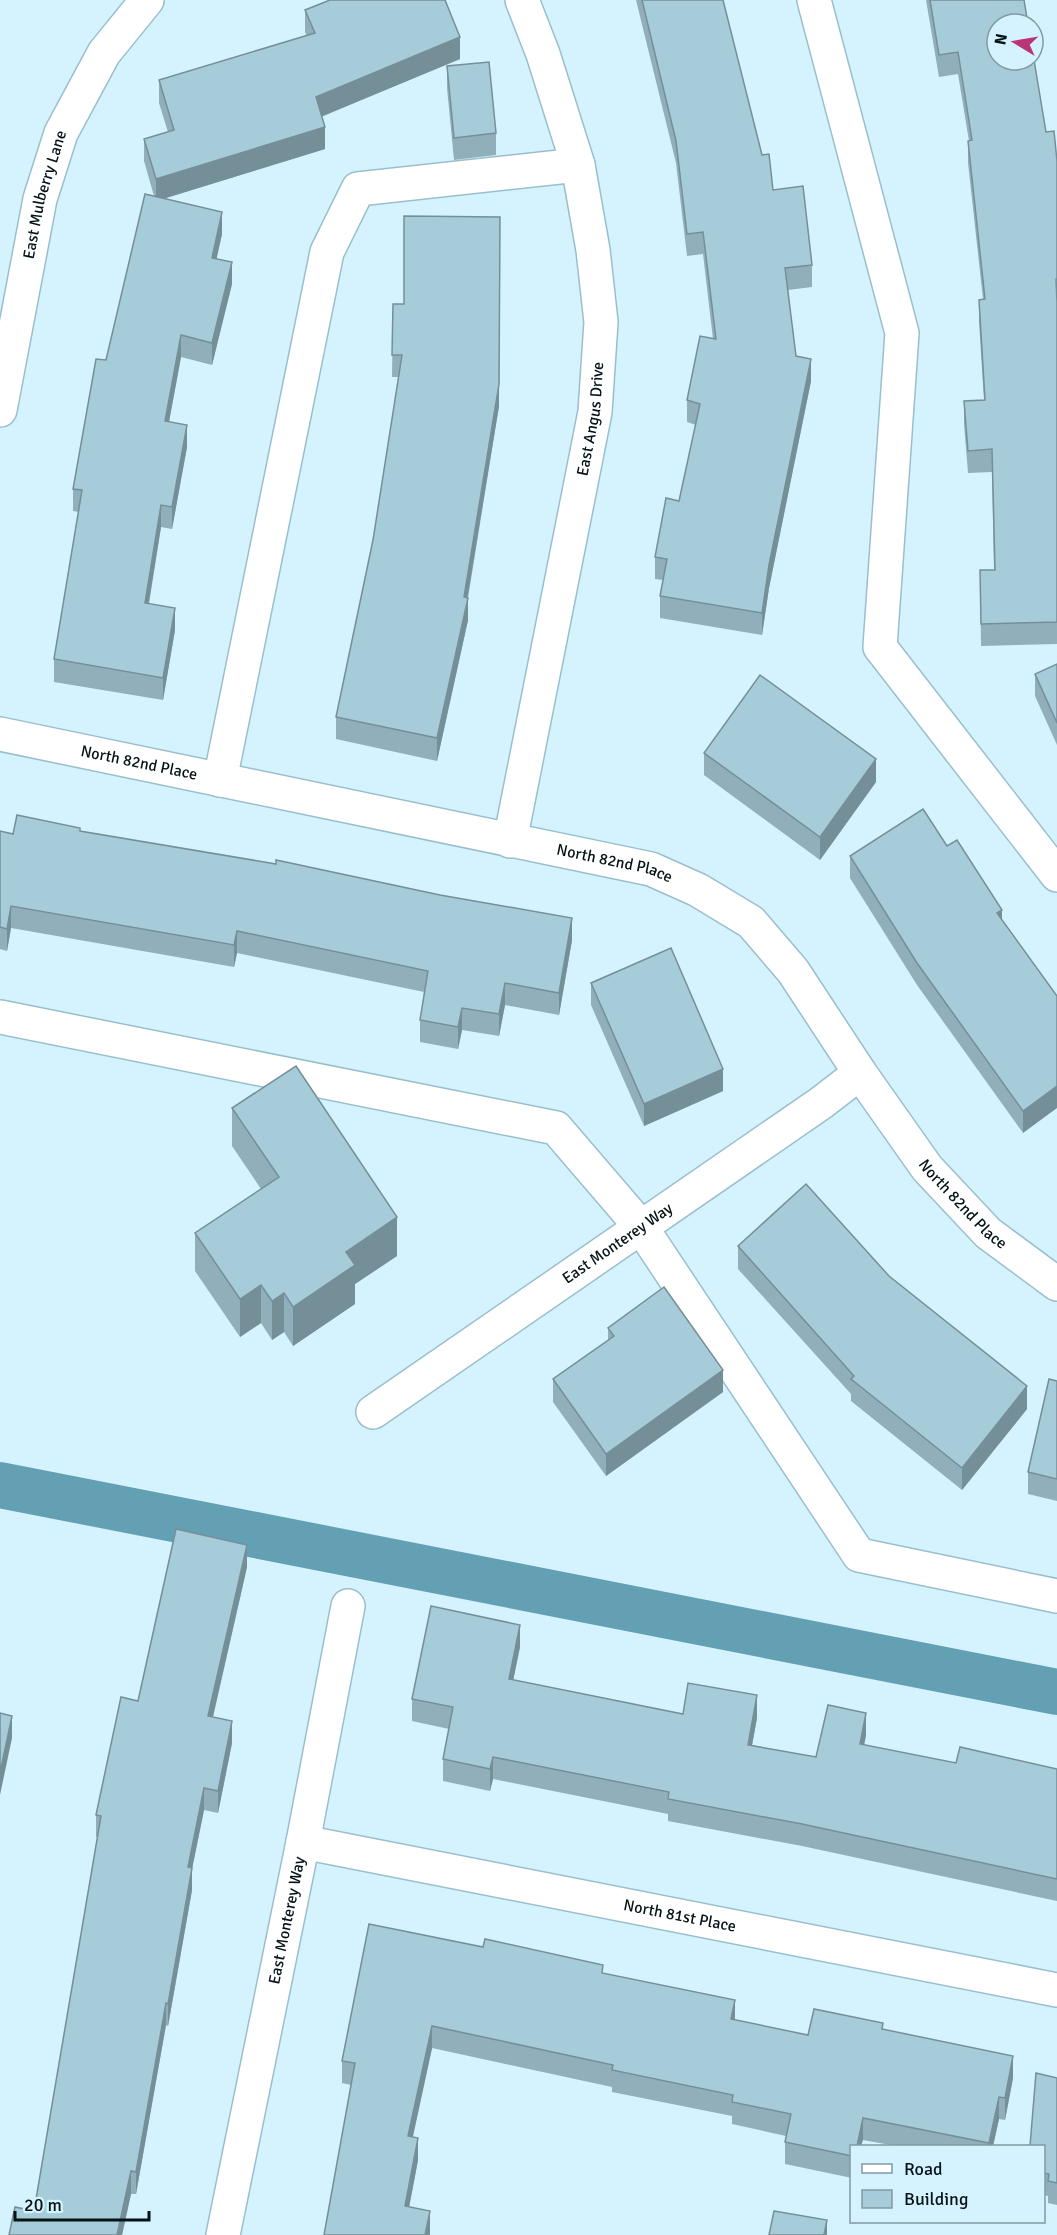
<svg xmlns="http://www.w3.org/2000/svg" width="1057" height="2235" font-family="Signika,sans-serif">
<rect width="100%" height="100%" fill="#d5f3fe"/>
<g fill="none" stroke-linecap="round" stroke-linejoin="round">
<!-- canal -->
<path stroke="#63a0b4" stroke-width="46" d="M0,1485L1057,1692"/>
<!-- minor casing -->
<g stroke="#9abfcc" stroke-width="36">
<g id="minor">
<path d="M814,0L902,333L880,647L1057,875"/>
<path id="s1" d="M0,410L40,199L61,133L104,53L147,0"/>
<path id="s2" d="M0,734L651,869L698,890L751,922L793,971L860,1073L927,1168L988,1233L1057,1284"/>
<path d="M220,780L327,252L358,189L578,165"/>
<path id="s3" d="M510,841L595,412L601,322L593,250L578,165L543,54L522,0"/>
<path d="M0,1017L556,1128L641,1227L859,1555L1057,1596"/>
<path id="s4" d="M373,1412L821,1103L860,1073"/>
<path id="s5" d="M303,1842L1057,1990"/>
<path id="s6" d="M223,2235L303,1842L348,1606"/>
</g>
</g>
<!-- minor -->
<use href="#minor" stroke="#fff" stroke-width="33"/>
</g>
<!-- wall -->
<g fill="#90afbb">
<path d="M636,0H723L762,155L773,190L812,265V287L788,290L796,356L811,381L769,588L762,635L660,618V596L663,580L655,579V557L679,501L696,425L687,422V400L713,339L703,254L687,256L676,163Z"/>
<path d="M926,0H1024L1046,132L1057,161V644L981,646L980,570H994L992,472L968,473L964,424V401L984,400L979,322V300L983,299L968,163V141H969L958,74L939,77Z"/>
<path d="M305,10L460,59L322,116L325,149L163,199L222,234L216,259L232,284L212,365L181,357L169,422L187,447L172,529L161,527L149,604L175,630L163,700L54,682V659L79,512L73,511V489L106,360L154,196L144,161V139L168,132L159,103V80L307,36L305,32Z"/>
<path d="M447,66L496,133V155L454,160L447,88Z"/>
<path d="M393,304L499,406L468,598V620L437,761L336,739V717L373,540L399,377H392Z"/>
<path d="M1057,664V745L1035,696V674Z"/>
<path d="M704,753L876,782L820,860L704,775Z"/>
<path d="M0,831L13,834L80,831L572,940L559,1015L505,1005L499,1036L462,1030L458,1049L420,1042V1020L424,992L237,953L234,967L11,928L7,951L0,949Z"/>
<path d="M947,846L1057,996L1023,1133L917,985L850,878V856Z"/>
<path d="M591,983L723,1091L644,1126L591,1005Z"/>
<path d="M232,1108L397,1256L355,1284V1304L293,1346L284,1332L272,1340L261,1323L240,1337L195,1271V1233L261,1189L232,1146Z"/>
<path d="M738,1246L889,1276L1027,1409L962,1490L851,1401V1394L738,1269Z"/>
<path d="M608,1328L723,1392L606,1476L553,1402V1379L608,1340Z"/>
<path d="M1057,1381V1501L1028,1494V1472Z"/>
<path d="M247,1567L213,1717L232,1743L218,1813L204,1810L192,1868V1890L168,2026L166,2025L136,2194H131L122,2235H9L34,2211L98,1837H96V1815L138,1701Z"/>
<path d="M520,1647L513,1680L683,1714L757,1718L752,1745L816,1757L866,1735L864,1745L956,1763L1057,1769V1901L802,1846L668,1821V1814L493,1779L490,1791L443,1781V1759L449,1729L412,1721V1699Z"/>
<path d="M483,1947L603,1973L735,2020L808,2035L883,2030L1013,2078L1005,2120L999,2119L993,2146H896L863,2140L852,2146V2178L785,2164V2142L786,2136L732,2124V2116L612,2092V2087L432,2048L413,2137L418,2160L409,2207L430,2233L324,2235L351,2085L342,2083V2061Z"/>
<path d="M1057,2078V2205L1048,2203V2196L1044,2195V2146Z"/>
</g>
<!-- shaded-wall -->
<g fill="#758f98">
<path d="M460,37V59L316,119V97Z"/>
<path d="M325,127V149L156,201V179Z"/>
<path d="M222,212V234L212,280V258Z"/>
<path d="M500,217L499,406L467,600L468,598V620L437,761V738L464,597Z"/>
<path d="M232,262V284L212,365V343Z"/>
<path d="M181,335V357L165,443V421Z"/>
<path d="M811,359V381L769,588L762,635V613L769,565Z"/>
<path d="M187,425V447L172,529V507Z"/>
<path d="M161,505V527L145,625V603Z"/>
<path d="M175,608V630L163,700V678Z"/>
<path d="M876,759V782L820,860V837Z"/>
<path d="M11,906V928L7,951V929Z"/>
<path d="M1002,910V932L997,913Z"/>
<path d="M572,918V940L559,1015V993Z"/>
<path d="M237,931V953L234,967V945Z"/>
<path d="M505,983V1005L499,1036V1014Z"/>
<path d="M462,1008V1030L458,1049V1027Z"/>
<path d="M723,1069V1091L644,1126V1104Z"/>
<path d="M1057,1086V1108L1023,1133V1111Z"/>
<path d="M397,1217V1256L355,1284V1304L293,1346V1307L346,1252Z"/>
<path d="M261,1285V1323L240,1337V1299Z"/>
<path d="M284,1293V1332L272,1340V1301Z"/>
<path d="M723,1370V1392L606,1476V1454Z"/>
<path d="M1027,1386V1409L962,1490V1468Z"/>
<path d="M247,1545V1567L208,1738V1716Z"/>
<path d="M520,1625V1647L509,1701V1679Z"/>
<path d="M757,1695V1718L748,1767V1745Z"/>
<path d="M866,1713V1735L860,1766V1744Z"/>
<path d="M12,1716V1738L0,1795V1773Z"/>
<path d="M232,1721V1743L218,1813V1791Z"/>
<path d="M493,1757V1779L490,1791V1769Z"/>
<path d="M204,1788V1810L188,1889V1867Z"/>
<path d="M192,1868V1890L168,2026V2004Z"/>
<path d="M735,2000V2022L731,2019Z"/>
<path d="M166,2003V2025L136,2194V2172Z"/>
<path d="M432,2026V2048L408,2158V2136Z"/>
<path d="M1013,2056V2078L1005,2120V2098Z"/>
<path d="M999,2097V2119L993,2146H989Z"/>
<path d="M863,2118V2140L861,2146H857Z"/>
<path d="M418,2138V2160L405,2229V2206Z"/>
<path d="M131,2171V2194L122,2235H117Z"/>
<path d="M430,2211V2235H425Z"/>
<path d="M827,2220V2235H824Z"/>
</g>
<!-- building -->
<g fill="#a7ccd9" stroke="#758f98" stroke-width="1.5">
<path d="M330,0H445L460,37L316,97L325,127L156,179L144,139L174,130L159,80L315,33L305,10Z"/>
<path d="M642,0H723L762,155L769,154L773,190L803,186L812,265L785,268L796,356L811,359L769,565L762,613L660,596L667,559L655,557L666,498L679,501L700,404L687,400L700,336L716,339L703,232L687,234L676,141Z"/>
<path d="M930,0H1024L1028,24H997V60H1033V54L1046,132L1054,131L1057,161V279H1056L1057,302V622L981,624L980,570H995L992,449L968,451L964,401L985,400L979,300L985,299L968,141L972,140L958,52L939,55Z"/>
<path d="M489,62L496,133L454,138L447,66Z"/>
<path d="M145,194L222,212L212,258L232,262L212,343L181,335L165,421L187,425L172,507L161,505L145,603L175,608L163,678L54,659L82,490L73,489L96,359L106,360Z"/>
<path d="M404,216L500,217L499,384L464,597L468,598L437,738L336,717L373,540L402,355H392L393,304H404Z"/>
<path d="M1057,664V723L1035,674Z"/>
<path d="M760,675L876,759L820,837L704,753Z"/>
<path d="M923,809L947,846L957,840L1002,910L997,913L1057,996V1086L1023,1111L917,963L850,856Z"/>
<path d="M17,815L80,828V831L276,864V860L440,895L572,918L559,993L505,983L499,1014L462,1008L458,1027L420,1020L428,971L237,931L234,945L11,906L7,929L0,927V831L13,834Z"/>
<path d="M671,948L723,1069L644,1104L591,983Z"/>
<path d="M296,1066L397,1217L346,1252L355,1265L293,1307L284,1293L272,1301L261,1285L240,1299L195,1233L279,1177L232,1108Z"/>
<path d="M806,1184L889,1276L1027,1386L962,1468L851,1379L854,1376L738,1246Z"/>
<path d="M664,1287L723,1370L606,1454L553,1379L614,1336L608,1328Z"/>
<path d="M1049,1379L1057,1381V1479L1028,1472Z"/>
<path d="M176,1529L247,1545L208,1716L232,1721L218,1791L204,1788L188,1867L192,1868L168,2004L166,2003L136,2172L131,2171L117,2235H9L15,2207L34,2211L101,1816L96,1815L121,1697L138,1701Z"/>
<path d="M431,1606L520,1625L509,1679L683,1714L688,1683L757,1695L748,1745L816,1757L828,1705L866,1713L860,1744L956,1763L960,1747L1057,1769V1879L802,1824L668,1799L669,1792L493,1757L490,1769L443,1759L453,1707L412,1699Z"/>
<path d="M0,1713L12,1716L0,1773Z"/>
<path d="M369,1924L483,1947L485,1939L603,1965L602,1973L735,2000L731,2019L808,2035L814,2009L883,2023L882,2029L1013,2056L1005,2098L999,2097L989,2143L863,2118L857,2146H852V2156L785,2142L791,2114L732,2102L733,2095L612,2070L613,2065L432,2026L408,2136L418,2138L405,2206L430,2211L425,2235H324L355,2063L342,2061Z"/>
<path d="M1036,2073L1057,2078V2183L1048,2181L1049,2174L1044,2173V2146H1030Z"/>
<path d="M774,2211L827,2220L824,2235H769Z"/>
</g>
<g text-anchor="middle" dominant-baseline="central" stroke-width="6" stroke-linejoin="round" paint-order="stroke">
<!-- street labels -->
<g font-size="16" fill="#051317" stroke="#d5f3fe">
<text stroke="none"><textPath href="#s1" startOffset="220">East Mulberry Lane</textPath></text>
<text stroke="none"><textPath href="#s3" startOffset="430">East Angus Drive</textPath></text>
<text stroke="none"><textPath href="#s2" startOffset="142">North 82nd Place</textPath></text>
<text stroke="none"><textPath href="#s2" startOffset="628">North 82nd Place</textPath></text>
<text stroke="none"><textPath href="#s2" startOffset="1132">North 82nd Place</textPath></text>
<text stroke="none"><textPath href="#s4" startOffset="297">East Monterey Way</textPath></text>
<text stroke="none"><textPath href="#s5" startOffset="384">North 81st Place</textPath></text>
<text stroke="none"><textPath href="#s6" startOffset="321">East Monterey Way</textPath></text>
</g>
</g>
<!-- legend -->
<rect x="850" y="2145" width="195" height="78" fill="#d5f3fe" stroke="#8299a2" stroke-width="1.5"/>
<rect x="862" y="2164" width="30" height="9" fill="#ffffff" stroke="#8299a2" stroke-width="1.5"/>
<text x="904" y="2175" font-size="18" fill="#051317">Road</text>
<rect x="862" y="2190" width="30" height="18" fill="#a7ccd9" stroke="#8299a2" stroke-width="1.5"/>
<text x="904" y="2205" font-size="18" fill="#051317">Building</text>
<!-- north arrow -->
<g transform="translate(1015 42) rotate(281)"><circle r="28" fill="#d5f3fe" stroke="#8299a2" stroke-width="1.5"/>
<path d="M0-4.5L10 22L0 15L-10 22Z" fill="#b9357a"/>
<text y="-9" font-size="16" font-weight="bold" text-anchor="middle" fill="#051317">N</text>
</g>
<!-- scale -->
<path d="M15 2211v9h134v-9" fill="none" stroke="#051317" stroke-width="3"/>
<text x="24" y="2211" font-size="18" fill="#051317" stroke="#d5f3fe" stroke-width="4.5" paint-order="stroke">20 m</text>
</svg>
